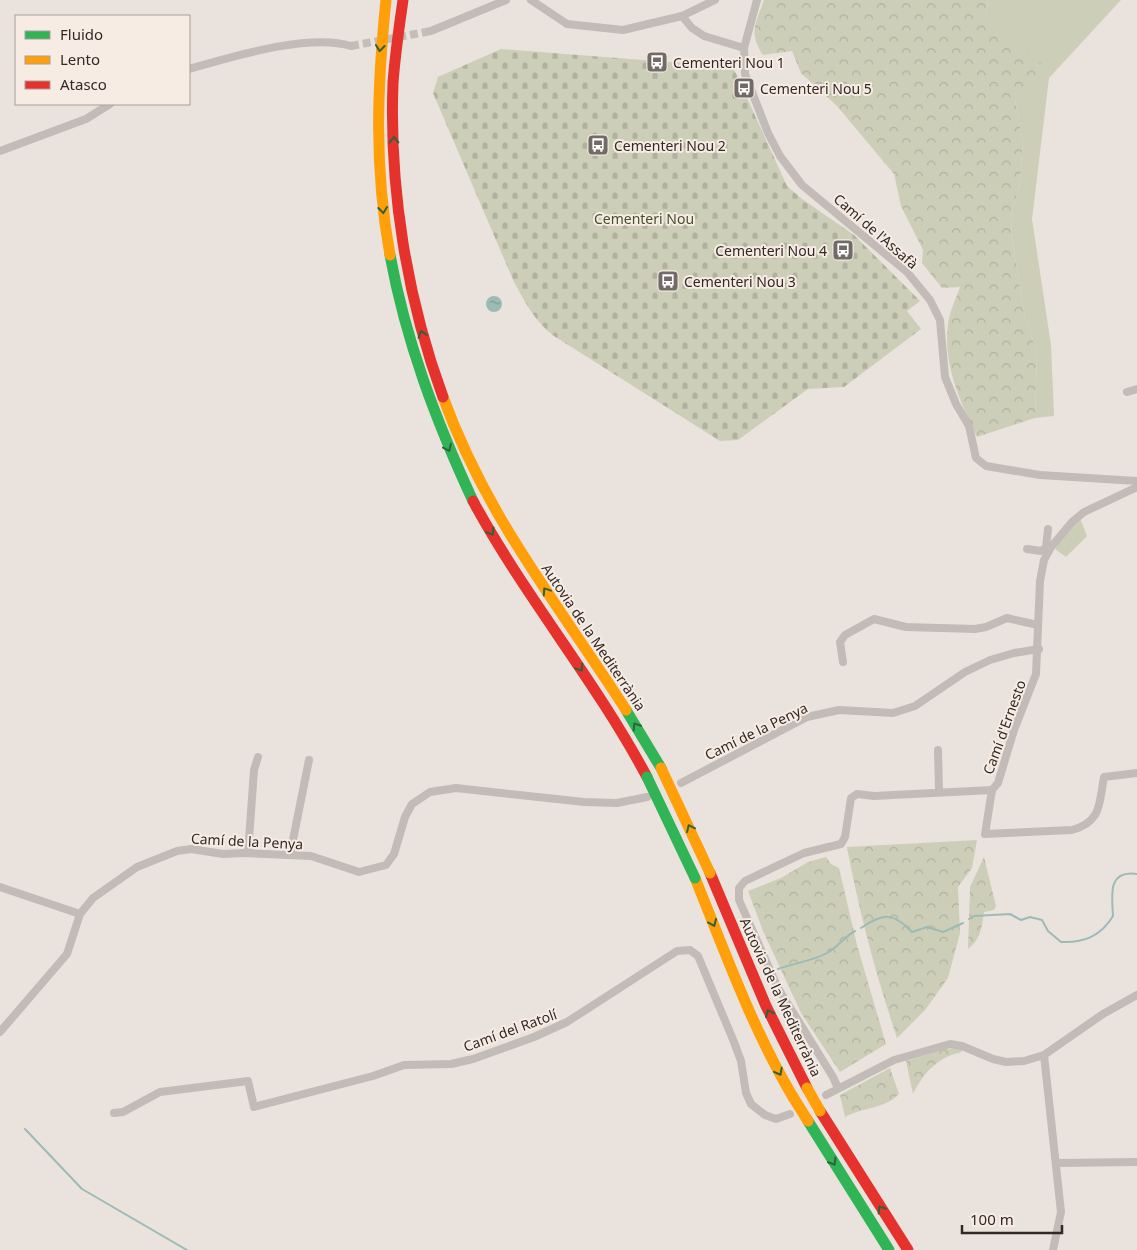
<svg xmlns="http://www.w3.org/2000/svg" width="1137" height="1250" font-family="'Noto Sans',sans-serif">
<defs>
<pattern id="forest-crowns" width="20" height="18" patternUnits="userSpaceOnUse" patternTransform="scale(1.25)"><rect width="20" height="18" fill="#ccceb8"/><path d="M2 6a3 3 0 1 1 6 0M12 15a3 3 0 1 1 6 0" fill="none" stroke="#b0b19e"/></pattern>
<pattern id="cemetery-stones" width="16" height="16" patternUnits="userSpaceOnUse" patternTransform="scale(1.25)"><rect width="16" height="16" fill="#ccceb8"/><path d="M2 7V4a2 2 0 0 1 4 0v3zM10 15v-3a2 2 0 0 1 4 0v3z" fill="#b0b19e"/></pattern>
<pattern id="water-ripples" width="26" height="14" patternUnits="userSpaceOnUse" patternTransform="scale(1.25)"><rect width="26" height="14" fill="#9cbbb6"/><path d="M2 4q2-2 4 0t4 0M15 11q2-2 4 0t4 0" fill="none" stroke="#809894"/></pattern>
</defs>
<rect width="100%" height="100%" fill="#eae3dd"/>
<!-- green -->
<g fill="#ccceb8">
<path d="M988,0H1121L1049,78L1032,219L1051,345L1054,416L1035,418L1037,352L1025,318L1011,233L1013,208L1020,183L1023,143L1015,100L986,17Z"/>
<path d="M1080,518L1087,536L1066,557L1055,549L1062,537Z"/>
</g>
<!-- forest -->
<g fill="url(#forest-crowns)">
<path d="M764,0H988L986,18L1043,65L1015,100L1023,143L1020,183L1013,208L1011,233L1025,318L1037,352L1035,418L977,437C960,401 943,365 948,325C949,312 956,299 960,287L942,288L922,263L923,250L901,206L894,174L837,106L801,73L792,51L763,55C748,33 756,23 764,0Z"/>
<path d="M977,840L972,868L958,887L960,933L948,978L925,1010L897,1038C876,975 859,912 847,847Z"/>
<path d="M826,857L831,864L839,868L857,945L886,1044L840,1072L801,1013L763,931L748,891L781,878L808,862Z"/>
<path d="M984,857L996,906L994,910L984,912C982,927 981,939 968,949L970,887Z"/>
<path d="M961,1048L962,1052C938,1057 924,1072 913,1094L906,1061L946,1049Z"/>
<path d="M890,1068L899,1094C885,1109 863,1107 845,1117L840,1095Z"/>
</g>
<!-- cemetery -->
<path fill="url(#cemetery-stones)" d="M501,49L733,67L787,186L802,199L854,235L920,301L907,311L921,329L844,387L808,389L738,440L720,441L554,336C535,322 525,302 514,282L433,93L438,77Z"/>
<!-- water -->
<circle fill="url(#water-ripples)" cx="494" cy="304" r="8"/>
<g fill="none" stroke-linecap="round" stroke-linejoin="round">
<!-- stream -->
<g stroke="#9cbbb6" stroke-width="2">
<path d="M969,919L974,916L1010,914L1021,920L1030,917L1042,920L1048,931L1061,942C1084,943 1101,936 1113,916C1112,895 1107,870 1137,874"/>
<path d="M861,928C883,913 893,912 912,932L927,927L943,932L963,923"/>
<path d="M778,969C794,963 813,961 827,953C838,947 844,937 855,931"/>
<path d="M25,1129L82,1189L187,1250"/>
</g>
<!-- street-tunnel -->
<path stroke="#c5beb8" stroke-width="8" stroke-dasharray="8 4" stroke-linecap="butt" d="M351,46L431,31"/>
<!-- street -->
<g stroke="#c3bbb7" stroke-width="8">
<path d="M531,0L567,24L623,30L682,16L715,0"/>
<path d="M757,0L744,48L745,74L768,133L780,156L802,185L907,272L930,300L940,320L945,377L956,404L969,426L976,458L986,466L1040,475L1137,481"/>
<path d="M682,16L692,28L704,36L744,48"/>
<path d="M431,31L506,0"/>
<path d="M189,69C232,57 308,33 351,46"/>
<path d="M0,151L86,119L110,104"/>
<path d="M1127,392L1137,389"/>
<path d="M1137,487L1084,512L1072,522L1051,547L1044,560L1040,581L1036,674L1014,730L998,783L992,790L985,834L1072,830C1102,822 1099,803 1104,777L1137,773"/>
<path d="M1027,549L1041,551L1046,548L1048,529"/>
<path d="M843,662L840,642L845,635L874,619L906,627L975,629L986,627L1007,618L1038,625"/>
<path d="M938,750L939,792"/>
<path d="M681,783L807,717L839,710L893,713L915,706L965,672L990,660L1014,653L1039,649"/>
<path d="M248,853L254,770L258,757"/>
<path d="M290,855L309,760"/>
<path d="M0,887L80,914"/>
<path d="M0,1032L67,954L80,914L93,898L137,867L177,851L191,849L223,854L244,853L311,856L359,872L386,865L394,854L405,817L412,804L430,792L456,788L584,802L617,803L647,797"/>
<path d="M1044,1055L1061,1212L1053,1250"/>
<path d="M838,1088L833,1077L778,988L739,900V888L745,881L804,853L841,844L845,837L851,798L857,794L874,796L992,790"/>
<path d="M826,1095L894,1060L950,1044L962,1046L993,1059L1006,1062L1024,1061L1044,1055L1103,1014L1137,995"/>
<path d="M114,1113L123,1112L160,1092L248,1081L254,1107L373,1076L404,1065L451,1064L473,1059L534,1037L567,1022L677,951L690,950L698,956L734,1042L741,1061L746,1093L751,1104L765,1115L776,1119L790,1114"/>
<path d="M1056,1163L1137,1162"/>
</g>
<!-- fast -->
<g stroke="#30b455" stroke-width="11">
<path d="M390,255C406,342 436,421 473,501"/>
<path d="M626,710L661,768"/>
<path d="M808,1121L889,1250"/>
</g>
<!-- slow -->
<g stroke="#ff9f0a" stroke-width="11">
<path d="M386,0C377,88 374,167 390,255"/>
<path d="M443,397C487,518 558,604 626,710"/>
<path d="M695,878C725,952 752,1028 793,1097"/>
</g>
<!-- jam -->
<g stroke="#e5322d" stroke-width="11">
<path d="M403,0C399,28 395,55 393,83C389,189 407,299 443,397"/>
<path d="M473,501C525,597 596,681 647,777"/>
<path d="M710,873L766,1006L807,1088"/>
<path d="M820,1111L908,1250"/>
</g>
<!-- fast-bridge -->
<path stroke="#30b455" stroke-width="11" d="M647,777L695,878"/>
<!-- slow-bridge -->
<g stroke="#ff9f0a" stroke-width="11">
<path d="M661,768L710,873"/>
<path d="M807,1088L820,1111"/>
<path d="M793,1097L808,1121"/>
</g>
</g>
<!-- one-way arrows -->
<defs><path id="oneway-chevron" d="M-2-3.5L2.5 0L-2 3.5" fill="none" stroke-width="1.6" stroke-linecap="round" stroke-linejoin="round" transform="scale(1.25)"/></defs>
<g stroke="#316139">
<use href="#oneway-chevron" transform="translate(380 48) rotate(96)"/>
<use href="#oneway-chevron" transform="translate(394 140) rotate(-91)"/>
<use href="#oneway-chevron" transform="translate(383 210) rotate(83)"/>
<use href="#oneway-chevron" transform="translate(422 334) rotate(-108)"/>
<use href="#oneway-chevron" transform="translate(448 448) rotate(65)"/>
<use href="#oneway-chevron" transform="translate(491 532) rotate(59)"/>
<use href="#oneway-chevron" transform="translate(546 591) rotate(-124)"/>
<use href="#oneway-chevron" transform="translate(580 668) rotate(56)"/>
<use href="#oneway-chevron" transform="translate(636 726) rotate(-123)"/>
<use href="#oneway-chevron" transform="translate(690 828) rotate(-115)"/>
<use href="#oneway-chevron" transform="translate(713 923) rotate(67)"/>
<use href="#oneway-chevron" transform="translate(769 1013) rotate(-115)"/>
<use href="#oneway-chevron" transform="translate(779 1072) rotate(62)"/>
<use href="#oneway-chevron" transform="translate(833 1162) rotate(58)"/>
<use href="#oneway-chevron" transform="translate(881 1209) rotate(-123)"/>
</g>
<!-- icons -->
<defs>
<g id="bus-square" transform="scale(1.125)"><rect x="-9" y="-9" width="18" height="18" rx="4" fill="#726a66" stroke="#f7ece4"/><path d="M-5-6H5V4H4V6H2V4H-2V6H-4V4H-5ZM-3.5-4V0h7V-4ZM-3.5 1.2v1.5H-2V1.2ZM2 1.2v1.5H3.5V1.2Z" fill="#fff"/></g>
</defs>
<g fill-rule="evenodd">
<use href="#bus-square" x="657" y="62"/>
<use href="#bus-square" x="744" y="88"/>
<use href="#bus-square" x="598" y="145"/>
<use href="#bus-square" x="843" y="250"/>
<use href="#bus-square" x="668" y="281"/>
</g>
<g text-anchor="middle" dominant-baseline="central" stroke-width="4" stroke-linejoin="round" paint-order="stroke">
<!-- poi labels -->
<g font-size="14" fill="#322926" stroke="#f7ece4" text-anchor="start">
<text x="673" y="62">Cementeri Nou 1</text>
<text x="760" y="88">Cementeri Nou 5</text>
<text x="614" y="145">Cementeri Nou 2</text>
<text x="827" y="250" text-anchor="end">Cementeri Nou 4</text>
<text x="684" y="281">Cementeri Nou 3</text>
</g>
<!-- park labels -->
<g font-size="14" fill="#454f2c" stroke="#f7ece4">
<text x="644" y="218">Cementeri Nou</text>
</g>
<!-- street labels -->
<g font-size="14" fill="#322926" stroke="#f7ece4">
<text transform="translate(876 231) rotate(41)">Camí de l'Assafà</text>
<text transform="translate(594 637) rotate(56)">Autovia de la Mediterrània</text>
<text transform="translate(1004 727) rotate(-70)">Camí d'Ernesto</text>
<text transform="translate(756 731) rotate(-26)">Camí de la Penya</text>
<text transform="translate(247 841) rotate(3)">Camí de la Penya</text>
<text transform="translate(781 997) rotate(65)">Autovia de la Mediterrània</text>
<text transform="translate(510 1030) rotate(-20)">Camí del Ratolí</text>
</g>
</g>
<!-- legend -->
<rect x="15" y="15" width="175" height="90" fill="#f7ece4" stroke="#a89e98"/>
<rect x="25" y="31" width="25" height="8" fill="#30b455" stroke="#a89e98"/>
<text x="60" y="40" font-size="15" fill="#322926">Fluido</text>
<rect x="25" y="56" width="25" height="8" fill="#ff9f0a" stroke="#a89e98"/>
<text x="60" y="65" font-size="15" fill="#322926">Lento</text>
<rect x="25" y="81" width="25" height="8" fill="#e5322d" stroke="#a89e98"/>
<text x="60" y="90" font-size="15" fill="#322926">Atasco</text>
<!-- scale -->
<path d="M962 1225v8h100v-8" fill="none" stroke="#322926" stroke-width="2.5"/>
<text x="970" y="1225" font-size="15" fill="#322926" stroke="#f7ece4" stroke-width="4" paint-order="stroke">100 m</text>
</svg>
